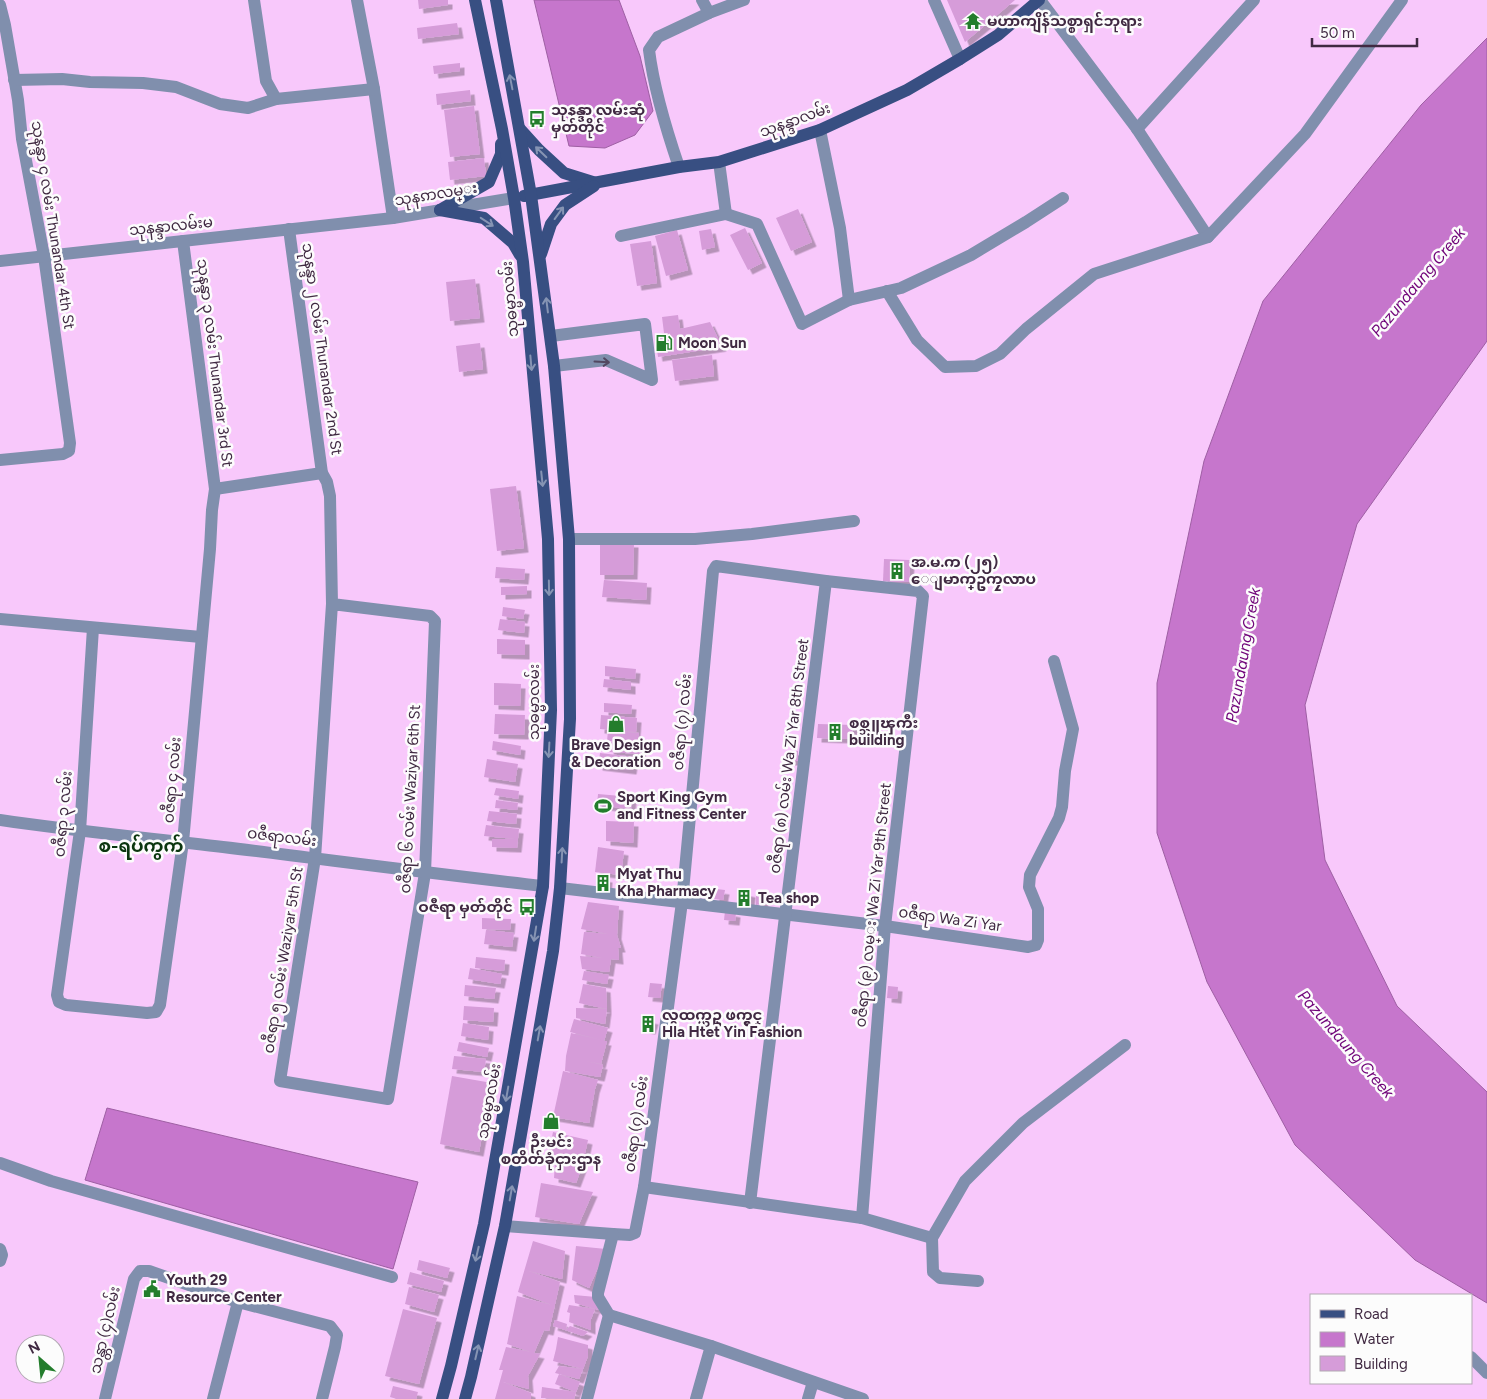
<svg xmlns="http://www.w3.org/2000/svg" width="1487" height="1399" font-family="Figtree,'Noto Sans Myanmar',sans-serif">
<defs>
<filter id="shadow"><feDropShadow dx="4.5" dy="4.5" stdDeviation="0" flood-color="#0004"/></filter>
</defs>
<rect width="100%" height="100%" fill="#f8c8fb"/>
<!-- water -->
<g fill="#c676cc" stroke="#9e5fa3">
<path d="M534,0H619L640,56L653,111L635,135L605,148L569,146Z"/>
<path d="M1487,38V341L1357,524L1305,705L1325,860L1397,1006L1487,1092V1303L1415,1260L1295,1145L1207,982L1157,833V683L1204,461L1263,301L1421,105Z"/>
<path d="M107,1108L418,1182L393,1269L85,1180Z"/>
</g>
<!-- building -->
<g fill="#d69cd9" filter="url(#shadow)">
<path d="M418,0H448V5L419,9Z"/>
<path d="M947,0H1015L965,42Z"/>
<path d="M457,23L459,34L418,39L417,28Z"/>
<path d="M460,63V71L434,74L433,66Z"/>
<path d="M470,90L471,101L437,105L436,94Z"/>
<path d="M474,106L480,154L450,157L444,110Z"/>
<path d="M484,158L486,176L450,180L448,162Z"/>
<path d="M798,209L812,242L791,251L776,218Z"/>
<path d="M745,228L762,263L748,270L730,235Z"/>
<path d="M711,229L715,247L702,250L699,231Z"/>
<path d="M677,230L688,270L666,276L655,236Z"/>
<path d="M651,241L657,283L637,286L630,244Z"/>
<path d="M475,279L480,318L450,321L446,282Z"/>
<path d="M678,315L680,329L710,322L722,347L658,357L655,335L664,333L662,317Z"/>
<path d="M480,343L483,369L459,372L456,346Z"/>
<path d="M712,355L714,376L675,381L672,360Z"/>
<path d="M516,486L524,548L497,551L490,489Z"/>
<path d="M600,542L634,543L633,575H600Z"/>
<path d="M884,559L910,560L909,582L883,581Z"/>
<path d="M496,567L525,569L524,580L495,578Z"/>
<path d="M604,580L647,583L646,600L602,597Z"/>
<path d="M527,586V594L501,595V587Z"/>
<path d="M503,607L525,610L523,619L502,616Z"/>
<path d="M500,619L525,622L524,633L498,630Z"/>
<path d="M497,639L525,640V655L497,654Z"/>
<path d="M605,666L636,669L635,679L605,676Z"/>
<path d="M604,679L631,682V690L603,687Z"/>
<path d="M494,683L521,684L520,706L494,705Z"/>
<path d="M604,703L632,705L631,714L604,712Z"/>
<path d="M495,714L525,715L524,735L494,734Z"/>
<path d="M601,715L637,718L636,732L600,729Z"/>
<path d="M818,724L854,725L850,739L817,738Z"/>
<path d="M608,731L639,733V743L607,741Z"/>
<path d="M493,741L521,746L520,755L492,750Z"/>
<path d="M610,742L642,745L641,754L609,752Z"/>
<path d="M791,751H798V761H790Z"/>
<path d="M600,753L634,757L632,770L598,766Z"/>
<path d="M487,759L518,764L515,782L484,777Z"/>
<path d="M496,788L519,791L518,799L494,795Z"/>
<path d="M598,794L632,797L631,809L597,805Z"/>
<path d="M496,800L518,803L517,810L495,808Z"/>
<path d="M489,811L517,814L516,824L487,821Z"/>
<path d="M606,821L634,822L633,843L606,841Z"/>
<path d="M486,825L519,829L517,848L492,847V839H515L484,836Z"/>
<path d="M598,847L624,851L621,875L595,872Z"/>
<path d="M599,877L608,878L607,889L599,888Z"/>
<path d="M700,888L708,889L707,899L699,898Z"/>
<path d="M716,889L725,890L723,900L714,899Z"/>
<path d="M742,891L751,893L750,904L737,903L738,893Z"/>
<path d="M760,891L765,896L763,904L756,905V894Z"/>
<path d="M588,902L619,906L617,935L621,948H618L619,960L611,959L609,972L582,969L580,956L603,958L581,954L584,932L609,934L581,929Z"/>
<path d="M725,911L736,913L735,921L724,920Z"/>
<path d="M482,918L511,919L510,930L482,929Z"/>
<path d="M486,930L514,933L512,947L484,944Z"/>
<path d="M476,957L505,960L504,971L475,968Z"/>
<path d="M470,968L502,974L500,984L468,979Z"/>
<path d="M584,971L609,975L607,984L582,980Z"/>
<path d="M650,983L662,984L660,998L648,997Z"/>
<path d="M583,984L606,988L607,1009L579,1003Z"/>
<path d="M465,985L496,988L494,999L464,996Z"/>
<path d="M888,986L898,987L897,999L887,998Z"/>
<path d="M464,1006L494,1008L493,1022L463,1020Z"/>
<path d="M576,1008L607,1009L605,1024L576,1018Z"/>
<path d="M644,1018L654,1020L651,1030L641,1028Z"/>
<path d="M574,1019L608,1028L604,1041H607L601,1064L586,1061L603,1065L600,1077L565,1071L566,1056L571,1033L602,1040L570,1032Z"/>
<path d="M463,1023L489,1027L488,1040L461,1036Z"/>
<path d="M459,1042L489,1048L487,1057L457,1051Z"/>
<path d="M454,1056L486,1059L484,1072L452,1069Z"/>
<path d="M563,1071L598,1080L595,1089L589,1123L553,1117Z"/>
<path d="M452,1076L492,1083L479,1152L440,1144Z"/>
<path d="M553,1132L588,1140L582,1167L576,1183L554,1178L555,1162L547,1160Z"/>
<path d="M541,1183L593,1192L579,1224L535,1217Z"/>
<path d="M533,1241L565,1251L562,1279L529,1271L560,1282L549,1331L544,1330L534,1353L540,1354L528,1376L529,1389L503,1382L531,1393V1399H495L503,1370H499L506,1347L531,1352L507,1344L517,1296L552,1305L518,1292Z"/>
<path d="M576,1246L606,1249L589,1288L572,1280Z"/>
<path d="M419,1260L450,1268L447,1278L417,1270Z"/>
<path d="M410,1272L444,1281L441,1292L407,1284Z"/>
<path d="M409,1287L439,1295L434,1312L405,1304Z"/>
<path d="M574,1295L596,1297L599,1310L575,1303Z"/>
<path d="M569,1305L595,1309L591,1319V1330L569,1322L570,1313L567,1312Z"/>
<path d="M403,1309L437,1318L419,1384L385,1376Z"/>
<path d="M555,1320L567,1324L566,1330L570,1326L588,1332L583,1336L553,1326Z"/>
<path d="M558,1337L588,1345V1356L583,1369L553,1361L556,1349Z"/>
<path d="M559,1366L583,1369L579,1379L555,1373Z"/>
<path d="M559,1374L580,1382L576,1392L555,1384Z"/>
<path d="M393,1386L418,1392L416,1399H397L390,1397Z"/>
<path d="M542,1387L576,1392L574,1399L541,1398Z"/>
</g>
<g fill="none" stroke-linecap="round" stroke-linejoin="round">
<!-- minor -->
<g stroke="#808fad" stroke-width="12">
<path d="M254,0L266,81L276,99"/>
<path d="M357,0L374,89L393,218"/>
<path d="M702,0L709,13"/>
<path d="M934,0L960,59"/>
<path d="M1040,0L1137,129L1208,237"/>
<path d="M0,5L5,25L18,100L22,139L44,256L70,443L69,451L63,454L0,460"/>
<path d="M14,80L62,79L90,82L143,83L176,87L220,104L248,108L276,99L374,89"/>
<path d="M1137,129L1254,0"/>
<path d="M820,130L840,228L849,300"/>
<path d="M719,162L726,214"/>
<path d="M679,167C666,129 654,90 649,50L658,37L709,13L744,0"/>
<path d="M289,229L322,473L327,482L330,496L332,604L315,858L280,1081L388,1099L425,873L435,621L430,616L332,604"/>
<path d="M621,236L726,214L757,224L802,324L849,300L901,288L971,255L1026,222L1063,198"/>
<path d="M0,261L393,218L514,198"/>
<path d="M887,291L917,340L945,367L976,366L1000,354L1026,329L1094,274L1208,237L1305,134L1402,0"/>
<path d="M551,336L645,324L652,380L606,360L554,366"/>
<path d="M215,489L322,473"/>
<path d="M569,539H695L752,534L854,521"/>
<path d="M0,619L201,637"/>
<path d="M93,628L80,831L57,995L59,1002L66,1005L147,1013L156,1012L160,1005L183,842L210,549L212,510L215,489L183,241"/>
<path d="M0,820C74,831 148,838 223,847C330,860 436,874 543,886"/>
<path d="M560,888L885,926L1028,947L1036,945L1038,940V909L1029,887L1030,875L1059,818L1062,807L1065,771L1073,729L1054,661"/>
<path d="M0,1163L51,1181L392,1277"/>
<path d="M644,1187L862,1218L932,1238"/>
<path d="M750,1203L826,581"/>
<path d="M505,1226L613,1234L630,1235L635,1233L644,1187L682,902L713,571L716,566L826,581L918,591L923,596L885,926L862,1218"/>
<path d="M613,1234L598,1293V1297L609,1315L711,1346L863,1399"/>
<path d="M0,1249L2,1255L0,1261"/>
<path d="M978,1281L940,1278L933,1272L932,1238L965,1181L1023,1123L1125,1045"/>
<path d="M1471,1357L1487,1373"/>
<path d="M105,1399L134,1279L140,1271H149L238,1302L330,1326L337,1335L335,1347L322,1399"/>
<path d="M213,1399L238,1302"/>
<path d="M587,1399L609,1315"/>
<path d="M696,1399L711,1346"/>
<path d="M808,1399L813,1382"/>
</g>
<!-- major -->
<g stroke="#384f82" stroke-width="12">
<path d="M520,129L539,150L564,173L596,183"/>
<path d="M524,196L679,167L719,162L820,130L907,90L960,59L998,35L1039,0"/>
<path d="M440,210L489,182L501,154V144"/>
<path d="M440,210L484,218L513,243L520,255"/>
<path d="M541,254L551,224L565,205L594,186"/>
<path d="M442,1399L451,1366L484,1224L543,886L551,710L548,539L523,262L514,198L502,129L475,0"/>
<path d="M465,1399L471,1377L505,1226L553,951L560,888L570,719L569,539L554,366L531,195L496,0"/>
</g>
</g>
<!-- one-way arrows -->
<defs><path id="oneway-shaft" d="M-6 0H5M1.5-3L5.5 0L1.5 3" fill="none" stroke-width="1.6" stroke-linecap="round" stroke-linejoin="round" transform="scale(1.25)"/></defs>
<g stroke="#8694b3">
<use href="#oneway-shaft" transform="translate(511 82) rotate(-101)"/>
<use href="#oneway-shaft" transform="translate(541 152) rotate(-136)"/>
<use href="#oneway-shaft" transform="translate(559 213) rotate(-54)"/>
<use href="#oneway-shaft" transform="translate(487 222) rotate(33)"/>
<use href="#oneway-shaft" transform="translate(547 305) rotate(-97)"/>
<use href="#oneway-shaft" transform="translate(531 363) rotate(85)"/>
<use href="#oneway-shaft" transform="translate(542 479) rotate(84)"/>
<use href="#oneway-shaft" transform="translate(549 588) rotate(89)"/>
<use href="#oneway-shaft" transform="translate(549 750) rotate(93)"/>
<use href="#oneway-shaft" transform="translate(562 855) rotate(-87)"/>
<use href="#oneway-shaft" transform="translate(535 934) rotate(99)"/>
<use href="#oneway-shaft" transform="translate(539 1033) rotate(-80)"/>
<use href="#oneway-shaft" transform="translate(507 1094) rotate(100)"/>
<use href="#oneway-shaft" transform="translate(511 1193) rotate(-80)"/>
<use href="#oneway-shaft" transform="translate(477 1254) rotate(103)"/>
<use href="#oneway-shaft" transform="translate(477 1352) rotate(-77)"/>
</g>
<use stroke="#534862" href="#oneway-shaft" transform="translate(602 362) rotate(3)"/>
<!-- icons -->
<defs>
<g id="temple-bare" transform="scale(1.35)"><path d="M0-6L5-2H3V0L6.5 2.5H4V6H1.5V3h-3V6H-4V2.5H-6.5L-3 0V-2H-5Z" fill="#237d2c" stroke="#fcfcfc" stroke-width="2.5" paint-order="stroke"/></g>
<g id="bus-bare" transform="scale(1.35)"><path d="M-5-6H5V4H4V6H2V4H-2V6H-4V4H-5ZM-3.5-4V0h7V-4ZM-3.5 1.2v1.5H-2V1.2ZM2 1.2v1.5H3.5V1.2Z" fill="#237d2c" stroke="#fcfcfc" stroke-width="2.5" paint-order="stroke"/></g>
<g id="fuel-bare" transform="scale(1.35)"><path d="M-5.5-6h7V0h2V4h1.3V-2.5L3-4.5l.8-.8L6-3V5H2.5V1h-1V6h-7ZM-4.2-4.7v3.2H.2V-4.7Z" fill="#237d2c" stroke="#fcfcfc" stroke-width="2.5" paint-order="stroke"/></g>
<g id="building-bare" transform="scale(1.35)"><path d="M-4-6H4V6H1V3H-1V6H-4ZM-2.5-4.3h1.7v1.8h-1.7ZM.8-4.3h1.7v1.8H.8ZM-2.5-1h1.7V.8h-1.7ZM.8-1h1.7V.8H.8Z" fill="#237d2c" stroke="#fcfcfc" stroke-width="2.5" paint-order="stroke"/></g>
<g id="shop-bare" transform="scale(1.35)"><path d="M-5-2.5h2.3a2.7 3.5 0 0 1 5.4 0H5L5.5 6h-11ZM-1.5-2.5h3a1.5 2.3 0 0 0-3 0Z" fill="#237d2c" stroke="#fcfcfc" stroke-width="2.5" paint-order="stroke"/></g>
<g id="stadium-bare" transform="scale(1.35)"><path d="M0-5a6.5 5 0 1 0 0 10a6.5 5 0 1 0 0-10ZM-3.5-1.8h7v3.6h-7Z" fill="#237d2c" stroke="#fcfcfc" stroke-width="2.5" paint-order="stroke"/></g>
<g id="civic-bare" transform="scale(1.35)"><path d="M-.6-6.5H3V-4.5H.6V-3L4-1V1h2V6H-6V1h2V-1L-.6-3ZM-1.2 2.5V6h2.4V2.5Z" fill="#237d2c" stroke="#fcfcfc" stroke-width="2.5" paint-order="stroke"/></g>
</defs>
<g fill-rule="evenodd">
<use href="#temple-bare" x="973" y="21"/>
<use href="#bus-bare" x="537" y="119"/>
<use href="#fuel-bare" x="664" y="343"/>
<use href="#building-bare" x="897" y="571"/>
<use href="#shop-bare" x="616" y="724"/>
<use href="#building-bare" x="835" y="732"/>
<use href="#stadium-bare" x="603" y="806"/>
<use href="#building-bare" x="603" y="883"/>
<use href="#building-bare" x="744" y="898"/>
<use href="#bus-bare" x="527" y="907"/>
<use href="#building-bare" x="648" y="1024"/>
<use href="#shop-bare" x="551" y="1121"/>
<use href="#civic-bare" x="152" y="1289"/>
</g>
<g text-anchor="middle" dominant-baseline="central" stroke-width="5" stroke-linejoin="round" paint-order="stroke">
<!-- poi labels -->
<g font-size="15" font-weight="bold" fill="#402942" stroke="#fcfcfc" text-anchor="start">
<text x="987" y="21">မဟာကျိန်သစ္စာရှင်ဘုရား</text>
<text x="551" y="110">သုနန္ဒာ လမ်းဆုံ<tspan x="551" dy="17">မှတ်တိုင်</tspan></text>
<text x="678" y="343">Moon Sun</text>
<text x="911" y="562">အ.မ.က (၂၅)<tspan x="911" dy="17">ေျမာက္ဥကၠလာပ</tspan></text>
<text x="849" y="723">စစ္သူၾကီး<tspan x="849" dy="17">building</tspan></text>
<text x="616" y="745" text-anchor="middle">Brave Design<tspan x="616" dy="17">&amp; Decoration</tspan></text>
<text x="617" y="797">Sport King Gym<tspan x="617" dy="17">and Fitness Center</tspan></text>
<text x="617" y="874">Myat Thu<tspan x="617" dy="17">Kha Pharmacy</tspan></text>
<text x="758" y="898">Tea shop</text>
<text x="513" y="907" text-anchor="end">ဝဇီရာ မှတ်တိုင်</text>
<text x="662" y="1015">လွထက္ယဥ္ ဖက္ရွင္<tspan x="662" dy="17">Hla Htet Yin Fashion</tspan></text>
<text x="551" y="1142" text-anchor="middle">ဦးမင်း<tspan x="551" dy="17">စတိတ်ခုံငှားဌာန</tspan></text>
<text x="166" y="1280">Youth 29<tspan x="166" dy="17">Resource Center</tspan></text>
</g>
<!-- street labels -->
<g font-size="15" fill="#402942" stroke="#fcfcfc">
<text transform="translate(795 120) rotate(-20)">သုနန္ဒာလမ်း</text>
<text transform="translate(436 194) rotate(-9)">သုနၵာလမ္း</text>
<text transform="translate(53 225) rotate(81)">သုနန္ဒာ ၄ လမ်း Thunandar 4th St</text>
<text transform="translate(171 226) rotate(-6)">သုနန္ဒာလမ်းမ</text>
<text transform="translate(510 299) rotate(-95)">သုဓမ္မာလမ်း</text>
<text transform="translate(322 349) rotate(82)">သုနန္ဒာ ၂ လမ်း Thunandar 2nd St</text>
<text transform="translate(215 363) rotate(83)">သုနန္ဒာ ၃ လမ်း Thunandar 3rd St</text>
<text transform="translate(534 702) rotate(-90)">သုဓမ္မာလမ်း</text>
<text transform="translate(682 722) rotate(-85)">၀ဇီရာ (၇) လမ်း</text>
<text transform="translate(789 756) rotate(-83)">၀ဇီရာ (၈) လမ်း Wa Zi Yar 8th Street</text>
<text transform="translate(172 780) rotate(-85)">ဝဇီရာ ၄ လမ်း</text>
<text transform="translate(410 799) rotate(-87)">ဝဇီရာ ၆ လမ်း Waziyar 6th St</text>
<text transform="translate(63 814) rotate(-85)">ဝဇီရာ ၃ လမ်း</text>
<text transform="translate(282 837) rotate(7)">ဝဇီရာလမ်း</text>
<text transform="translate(873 905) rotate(-84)">၀ဇီရာ (၉) လမ္း Wa Zi Yar 9th Street</text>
<text transform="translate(950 919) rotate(8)">၀ဇီရာ Wa Zi Yar</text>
<text transform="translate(283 960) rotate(-81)">ဝဇီရာ ၅ လမ်း Waziyar 5th St</text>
<text transform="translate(489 1101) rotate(-80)">သုဓမ္မာလမ်း</text>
<text transform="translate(636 1124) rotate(-82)">၀ဇီရာ (၇) လမ်း</text>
<text transform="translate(105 1330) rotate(-77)">သန္တာ (၄)လမ်း</text>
</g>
<!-- water labels -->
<g font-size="16" font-style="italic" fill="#700479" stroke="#fcfcfc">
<text transform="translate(1418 282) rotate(-50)">Pazundaung Creek</text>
<text transform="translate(1243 655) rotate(-80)">Pazundaung Creek</text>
<text transform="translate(1346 1044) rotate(49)">Pazundaung Creek</text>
</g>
<!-- quarter labels -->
<g font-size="18" font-weight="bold" fill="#0b360f" stroke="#fcfcfc">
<text x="141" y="846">စ-ရပ်ကွက်</text>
</g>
</g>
<!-- legend -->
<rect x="1310" y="1294" width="162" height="90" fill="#fcfcfc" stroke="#b1a8b2"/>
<rect x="1320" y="1310" width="25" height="8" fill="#384f82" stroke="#b1a8b2"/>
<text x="1354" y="1319" font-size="15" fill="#402942">Road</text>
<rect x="1320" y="1332" width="25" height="15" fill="#c676cc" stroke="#b1a8b2"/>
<text x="1354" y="1344" font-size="15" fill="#402942">Water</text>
<rect x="1320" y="1356" width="25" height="15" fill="#d69cd9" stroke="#b1a8b2"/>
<text x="1354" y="1369" font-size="15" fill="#402942">Building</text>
<!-- north arrow -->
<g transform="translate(40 1359) rotate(333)"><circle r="24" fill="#fcfcfc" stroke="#b1a8b2"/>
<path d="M0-4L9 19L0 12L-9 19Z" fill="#237d2c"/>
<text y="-8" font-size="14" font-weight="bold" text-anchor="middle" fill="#402942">N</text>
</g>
<!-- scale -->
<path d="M1312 38v8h105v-8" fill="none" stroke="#402942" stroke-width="2.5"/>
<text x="1320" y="38" font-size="15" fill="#402942" stroke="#fcfcfc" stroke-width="4" paint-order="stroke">50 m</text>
</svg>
